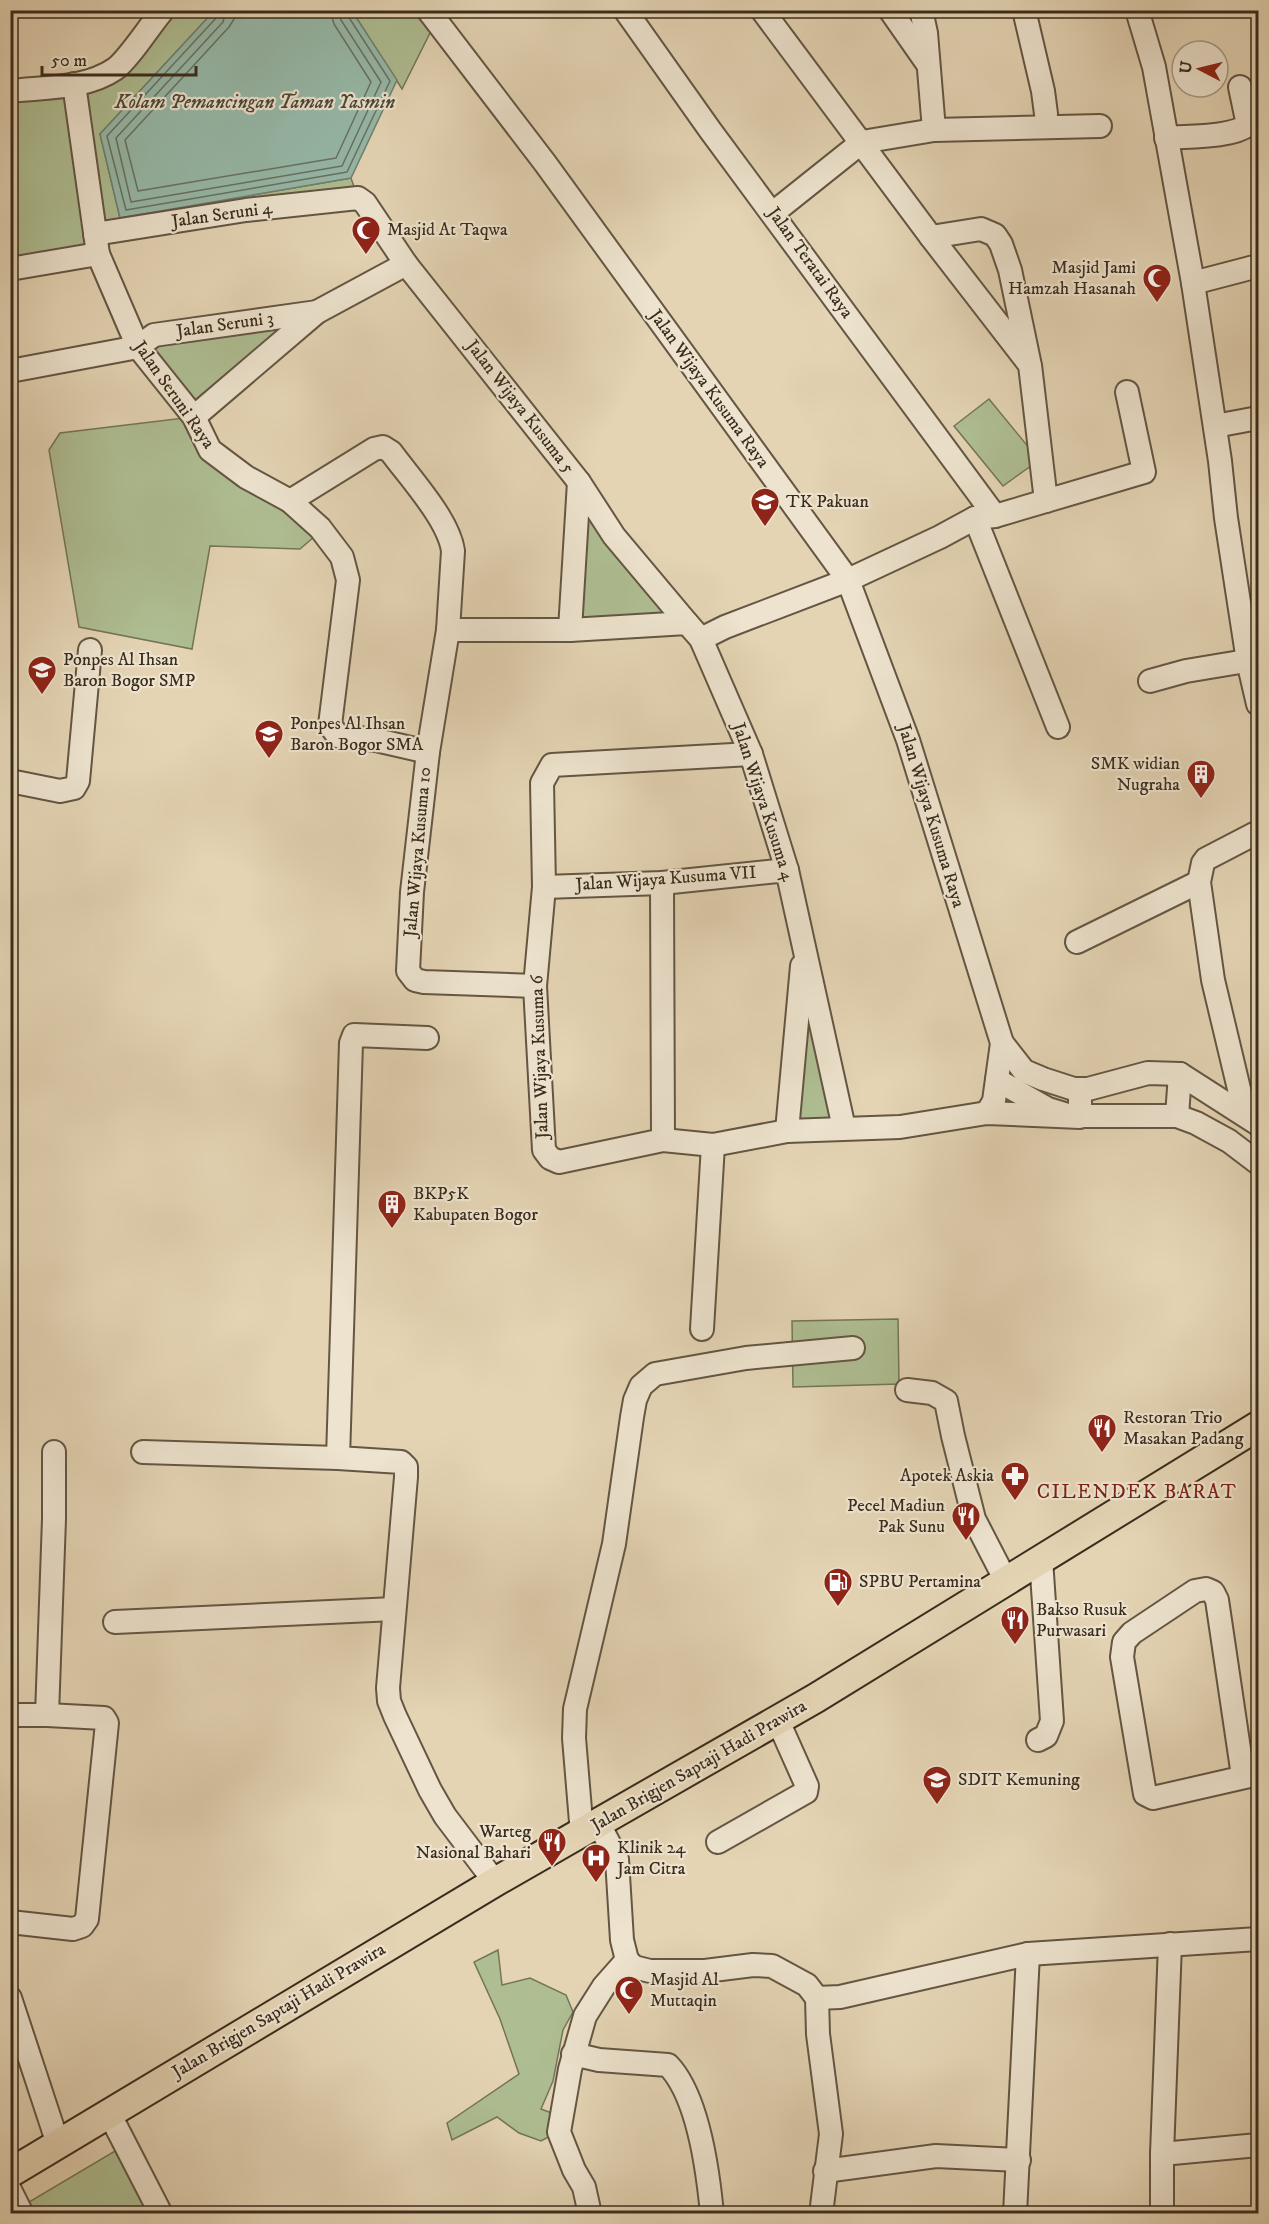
<svg xmlns="http://www.w3.org/2000/svg" width="1269" height="2224" font-family="'IM FELL DW Pica',serif">
<rect width="100%" height="100%" fill="#e4d4b4"/>
<filter id="stains"><feTurbulence type="fractalNoise" baseFrequency=".00333" numOctaves="4"/><feColorMatrix values="0 0 0 0 .2 0 0 0 0 .09 0 0 0 0 .02 0 0 0 .5 -.17"/></filter>
<radialGradient id="worn" r=".72"><stop offset=".6" stop-color="#630" stop-opacity="0"/><stop offset="1" stop-color="#630" stop-opacity=".3"/></radialGradient>
<!-- green -->
<g fill="#aebe92" stroke="#747558" stroke-width="1.5">
<path d="M163,11H214L100,134L120,218L351,178L358,198L96,233L98,254L11,269V91L95,79Z"/>
<path d="M352,11H428L436,21L402,89Z"/>
<path d="M317,312L194,418L210,450L322,530L300,549L210,546L192,649L79,627L49,450L60,433L193,417L138,347Z"/>
<path d="M989,399L1039,460L1003,486L954,426Z"/>
<path d="M579,482L687,623L570,630Z"/>
<path d="M804,942L844,1128L787,1131Z"/>
<path d="M898,1319L899,1384L793,1387L792,1321Z"/>
<path d="M498,1950L502,1985L530,1978L566,1995L573,2012L563,2030L553,2081L541,2109L557,2115L554,2134L541,2141L519,2133L497,2117L452,2140L447,2123L519,2074L500,2019L474,1962Z"/>
<path d="M120,2148L153,2213H34L29,2202Z"/>
</g>
<!-- water -->
<path fill="#96b9a9" stroke="#718171" stroke-width="1.5" d="M214,11H352L397,80L351,178L120,218L100,134Z"/>
<g fill="none" stroke-linecap="round" stroke-linejoin="round">
<!-- shore -->
<g stroke="#687263" stroke-width="1.5">
<path d="M218,10L217,17L107,136L126,210L347,172L390,81L348,16L347,10"/>
<path d="M226,10L223,22L116,138L131,202L342,166L381,82L341,20L339,10"/>
<path d="M235,10L234,19L229,27L125,140L138,191L336,158L371,82L334,24L330,10"/>
</g>
<!-- minor casing -->
<g stroke="#645643" stroke-width="26">
<g id="minor">
<path d="M428,10L545,163L848,580L908,740L1002,1043L994,1101L987,1113"/>
<path d="M625,10L710,130L995,516"/>
<path d="M762,10L931,237L1030,365L1046,501"/>
<path d="M890,10L927,63"/>
<path d="M1024,10L1043,91L1046,114"/>
<path d="M1137,10L1154,67L1193,283L1220,461L1226,518L1248,661L1258,704"/>
<path d="M74,84L98,254L138,347L194,417L210,450L246,477L290,501L320,528L342,557L348,580L330,725L338,736L376,740L428,752"/>
<path d="M10,91C45,87 86,89 115,69C128,60 151,24 163,10"/>
<path d="M934,130L1100,126"/>
<path d="M1166,138C1189,136 1230,138 1248,125L1240,87"/>
<path d="M773,213L862,142L934,130L926,33L921,10"/>
<path d="M95,234L246,210L358,198L365,203L406,264L579,482L614,536L687,623"/>
<path d="M931,237L981,229L995,235L1001,244L1010,270L1029,361"/>
<path d="M10,269L98,254"/>
<path d="M1193,283L1258,266"/>
<path d="M10,371L138,347L154,335L317,312"/>
<path d="M194,417L317,312L406,264"/>
<path d="M1215,426L1258,418"/>
<path d="M290,501L374,449L383,447L391,452C410,478 449,520 453,551L448,630L428,752L412,892L408,971L415,980L424,982L535,986"/>
<path d="M975,518L1058,727"/>
<path d="M448,630H570L687,623L701,639L751,754L787,870L844,1128"/>
<path d="M570,630L579,482"/>
<path d="M701,639L725,627L848,580L940,537L975,518L995,516L1144,472L1127,392"/>
<path d="M1150,681L1186,671L1258,659"/>
<path d="M751,754L552,765L542,783L544,887L535,986L544,1150L550,1158L559,1162L663,1140L713,1145L787,1131L900,1127L987,1113L1080,1117V1089"/>
<path d="M10,781L60,791L74,788L78,781L90,650"/>
<path d="M662,883L663,1140"/>
<path d="M544,887L662,883L787,870"/>
<path d="M1077,942L1199,882"/>
<path d="M427,1038L354,1035L351,1043L338,1458L401,1462L406,1467V1477L388,1688L389,1701L395,1716L430,1790L445,1816L495,1882"/>
<path d="M1002,1043L1024,1071L1043,1079L1074,1089H1088L1148,1073L1180,1074L1258,1124"/>
<path d="M997,1080L1048,1109L1071,1116H1177L1196,1123L1229,1141L1258,1163"/>
<path d="M1245,1114L1213,980L1199,882L1203,863L1206,859L1258,832"/>
<path d="M1177,1116L1180,1074"/>
<path d="M787,1131L802,966"/>
<path d="M702,1329L713,1145"/>
<path d="M907,1390L932,1393L946,1401L953,1436L974,1519L1006,1581"/>
<path d="M143,1452L338,1458"/>
<path d="M115,1622L394,1609"/>
<path d="M10,1715H47L54,1519V1452"/>
<path d="M1038,1740L1046,1736L1052,1721L1041,1559"/>
<path d="M1243,1776L1217,1600L1213,1592L1206,1589L1195,1591L1132,1633L1124,1642L1122,1657L1145,1794L1153,1798L1258,1774"/>
<path d="M599,1824L617,1859L622,1940L627,1960L634,1967L650,1971H705L753,1965L772,1966L807,1985L817,1998L818,2034L831,2134L821,2214"/>
<path d="M582,1834L574,1738L575,1709L614,1544L632,1417L635,1400L641,1386L655,1374L746,1358L853,1348"/>
<path d="M718,1842L806,1792L807,1786L778,1721"/>
<path d="M10,1922L73,1929L82,1926L87,1919L107,1723L104,1718L47,1715"/>
<path d="M10,1998L58,2144"/>
<path d="M817,1998L840,1997L1028,1954L1258,1939"/>
<path d="M573,2054L599,2060L668,2065C698,2096 708,2171 712,2214"/>
<path d="M109,2113L161,2214"/>
<path d="M1162,2154L1258,2145"/>
<path d="M825,2171L936,2156L1019,2160"/>
<path d="M10,2190L22,2214"/>
<path d="M590,2214L584,2187L574,2170L559,2132L570,2069L585,2016L604,1986L627,1960"/>
<path d="M1015,2214L1028,1954"/>
<path d="M1162,2214V2154L1170,1944"/>
</g>
</g>
<!-- major casing -->
<g stroke="#3a2c1d" stroke-width="32">
<path id="major" d="M10,2173L495,1882L816,1698L1258,1426"/>
</g>
<!-- minor -->
<use href="#minor" stroke="#ede3ce" stroke-width="22"/>
<!-- major -->
<use href="#major" stroke="#e4d4b4" stroke-width="28"/>
</g>
<!-- icons -->
<defs>
<g id="mosque-pin" transform="scale(1.5)"><path d="M0 17L-7.5 6A9.5 9.5 0 1 1 7.5 6Z" fill="#8f2418" stroke="#ede3ce"/><path d="M3.5-4.9A6 6 0 1 0 3.5 4.9A5 5 0 1 1 3.5-4.9Z" fill="#fff"/></g>
<g id="school-pin" transform="scale(1.5)"><path d="M0 17L-7.5 6A9.5 9.5 0 1 1 7.5 6Z" fill="#8f2418" stroke="#ede3ce"/><path d="M0-5L7-2L0 1L-7-2ZM-4 1L0 2.5L4 1V4Q0 6-4 4Z" fill="#fff"/></g>
<g id="building-pin" transform="scale(1.5)"><path d="M0 17L-7.5 6A9.5 9.5 0 1 1 7.5 6Z" fill="#8f2418" stroke="#ede3ce"/><path d="M-4-6H4V6H1V3H-1V6H-4ZM-2.5-4.3h1.7v1.8h-1.7ZM.8-4.3h1.7v1.8H.8ZM-2.5-1h1.7V.8h-1.7ZM.8-1h1.7V.8H.8Z" fill="#fff"/></g>
<g id="restaurant-pin" transform="scale(1.5)"><path d="M0 17L-7.5 6A9.5 9.5 0 1 1 7.5 6Z" fill="#8f2418" stroke="#ede3ce"/><path d="M-5-6h1v4h1v-4h1v4h1v-4h1v5L-1.5 .5V6h-2V.5L-5-1ZM5-6V6H3V1.5H1.5Q1.5-4 5-6Z" fill="#fff"/></g>
<g id="pharmacy-pin" transform="scale(1.5)"><path d="M0 17L-7.5 6A9.5 9.5 0 1 1 7.5 6Z" fill="#8f2418" stroke="#ede3ce"/><path d="M-2-6h4v4h4v4h-4v4h-4v-4h-4v-4h4Z" fill="#fff"/></g>
<g id="fuel-pin" transform="scale(1.5)"><path d="M0 17L-7.5 6A9.5 9.5 0 1 1 7.5 6Z" fill="#8f2418" stroke="#ede3ce"/><path d="M-5.5-6h7V0h2V4h1.3V-2.5L3-4.5l.8-.8L6-3V5H2.5V1h-1V6h-7ZM-4.2-4.7v3.2H.2V-4.7Z" fill="#fff"/></g>
<g id="hospital-pin" transform="scale(1.5)"><path d="M0 17L-7.5 6A9.5 9.5 0 1 1 7.5 6Z" fill="#8f2418" stroke="#ede3ce"/><path d="M-5-5h3v3.5h4V-5h3V5h-3V1.5h-4V5h-3Z" fill="#fff"/></g>
</defs>
<g fill-rule="evenodd">
<use href="#mosque-pin" x="366" y="230"/>
<use href="#mosque-pin" x="1157" y="278"/>
<use href="#school-pin" x="765" y="502"/>
<use href="#school-pin" x="42" y="670"/>
<use href="#school-pin" x="269" y="734"/>
<use href="#building-pin" x="1201" y="774"/>
<use href="#building-pin" x="392" y="1204"/>
<use href="#restaurant-pin" x="1102" y="1428"/>
<use href="#pharmacy-pin" x="1015" y="1476"/>
<use href="#restaurant-pin" x="966" y="1516"/>
<use href="#fuel-pin" x="838" y="1582"/>
<use href="#restaurant-pin" x="1015" y="1620"/>
<use href="#school-pin" x="937" y="1780"/>
<use href="#restaurant-pin" x="552" y="1842"/>
<use href="#hospital-pin" x="596" y="1858"/>
<use href="#mosque-pin" x="629" y="1990"/>
</g>
<g text-anchor="middle" dominant-baseline="central" stroke-width="4.5" stroke-linejoin="round" paint-order="stroke">
<!-- street labels -->
<g font-size="18" fill="#3a2c1d" stroke="#ede3ce">
<text transform="translate(222 215) rotate(-8)">Jalan Seruni 4</text>
<text transform="translate(810 263) rotate(54)">Jalan Teratai Raya</text>
<text transform="translate(225 325) rotate(-8)">Jalan Seruni 3</text>
<text transform="translate(709 389) rotate(54)">Jalan Wijaya Kusuma Raya</text>
<text transform="translate(174 395) rotate(55)">Jalan Seruni Raya</text>
<text transform="translate(520 407) rotate(52)">Jalan Wijaya Kusuma 5</text>
<text transform="translate(763 802) rotate(72)">Jalan Wijaya Kusuma 4</text>
<text transform="translate(931 816) rotate(73)">Jalan Wijaya Kusuma Raya</text>
<text transform="translate(418 852) rotate(-85)">Jalan Wijaya Kusuma 10</text>
<text transform="translate(666 879) rotate(-4)">Jalan Wijaya Kusuma VII</text>
<text transform="translate(540 1057) rotate(-92)">Jalan Wijaya Kusuma 6</text>
<text transform="translate(699 1766) rotate(-30)">Jalan Brigjen Saptaji Hadi Prawira</text>
<text transform="translate(279 2011) rotate(-31)">Jalan Brigjen Saptaji Hadi Prawira</text>
</g>
<!-- poi labels -->
<g font-size="18" fill="#3a2c1d" stroke="#ede3ce" text-anchor="start">
<text x="387" y="230">Masjid At Taqwa</text>
<text x="1136" y="268" text-anchor="end">Masjid Jami<tspan x="1136" dy="21">Hamzah Hasanah</tspan></text>
<text x="786" y="502">TK Pakuan</text>
<text x="63" y="660">Ponpes Al Ihsan<tspan x="63" dy="21">Baron Bogor SMP</tspan></text>
<text x="290" y="724">Ponpes Al Ihsan<tspan x="290" dy="21">Baron Bogor SMA</tspan></text>
<text x="1180" y="764" text-anchor="end">SMK widian<tspan x="1180" dy="21">Nugraha</tspan></text>
<text x="413" y="1194">BKP5K<tspan x="413" dy="21">Kabupaten Bogor</tspan></text>
<text x="1123" y="1418">Restoran Trio<tspan x="1123" dy="21">Masakan Padang</tspan></text>
<text x="994" y="1476" text-anchor="end">Apotek Askia</text>
<text x="945" y="1506" text-anchor="end">Pecel Madiun<tspan x="945" dy="21">Pak Sunu</tspan></text>
<text x="859" y="1582">SPBU Pertamina</text>
<text x="1036" y="1610">Bakso Rusuk<tspan x="1036" dy="21">Purwasari</tspan></text>
<text x="958" y="1780">SDIT Kemuning</text>
<text x="531" y="1832" text-anchor="end">Warteg<tspan x="531" dy="21">Nasional Bahari</tspan></text>
<text x="617" y="1848">Klinik 24<tspan x="617" dy="21">Jam Citra</tspan></text>
<text x="650" y="1980">Masjid Al<tspan x="650" dy="21">Muttaqin</tspan></text>
</g>
<!-- water labels -->
<g font-size="20" font-style="italic" fill="#4c4839" stroke="#ede3ce">
<text x="255" y="102">Kolam Pemancingan Taman Yasmin</text>
</g>
<!-- neighbourhood labels -->
<g font-size="20" letter-spacing="1.5" fill="#7a1f14" stroke="#ede3ce">
<text x="1137" y="1492">CILENDEK BARAT</text>
</g>
</g>
<!-- margin -->
<rect width="1269" height="2224" fill="none" stroke="#e4d4b4" stroke-width="36"/>
<rect x="12" y="12" width="1245" height="2200" fill="none" stroke="#3a2c1d" stroke-width="3"/>
<rect x="18" y="18" width="1233" height="2188" fill="none" stroke="#3a2c1d" stroke-width="1.5"/>
<!-- north arrow -->
<g transform="translate(1200 69) rotate(277)"><circle r="28" fill="#ede3ce" stroke="#a59a87" stroke-width="1.5"/>
<path d="M0-4.5L10 22L0 15L-10 22Z" fill="#8f2418"/>
<text y="-9" font-size="16" font-weight="bold" text-anchor="middle" fill="#3a2c1d">U</text>
</g>
<!-- scale -->
<path d="M42 66v9h154v-9" fill="none" stroke="#3a2c1d" stroke-width="3"/>
<text x="51" y="66" font-size="18" fill="#3a2c1d" stroke="#ede3ce" stroke-width="4.5" paint-order="stroke">50 m</text>
<rect width="100%" height="100%" filter="url(#stains)"/>
<rect width="100%" height="100%" fill="url(#worn)"/>
</svg>
